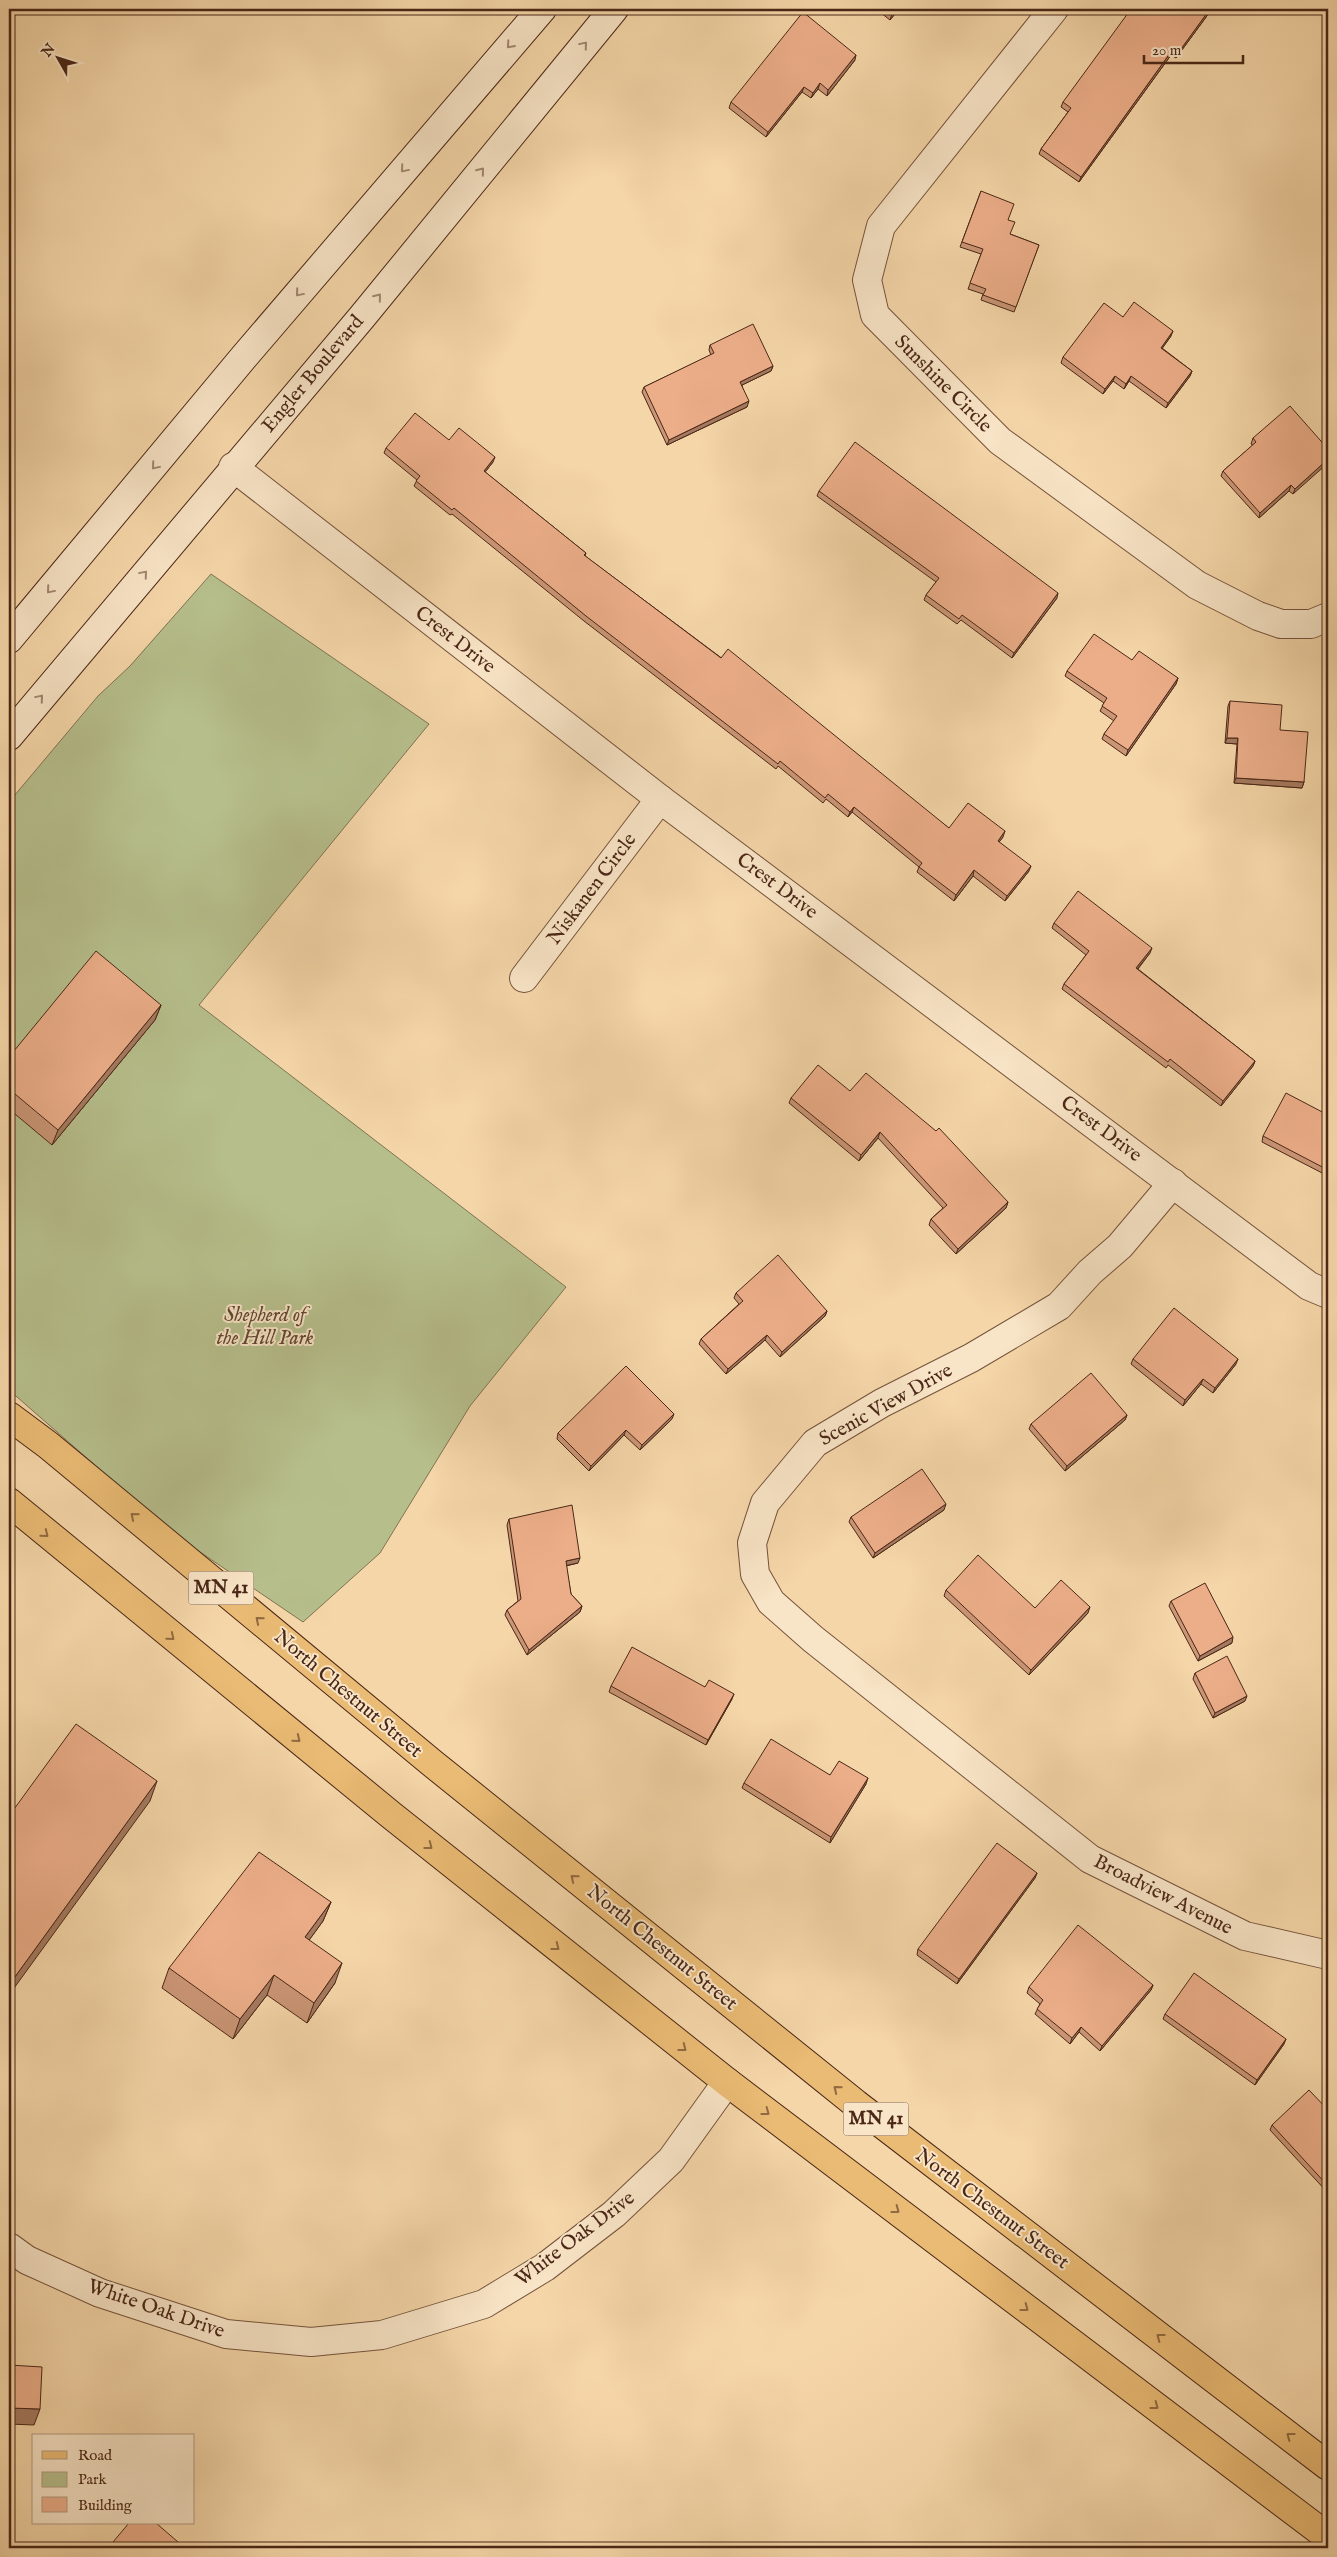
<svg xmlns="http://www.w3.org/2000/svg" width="1337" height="2557" font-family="'IM FELL English',serif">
<rect width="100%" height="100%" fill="#f5d6a8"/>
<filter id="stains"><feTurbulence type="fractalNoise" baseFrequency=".004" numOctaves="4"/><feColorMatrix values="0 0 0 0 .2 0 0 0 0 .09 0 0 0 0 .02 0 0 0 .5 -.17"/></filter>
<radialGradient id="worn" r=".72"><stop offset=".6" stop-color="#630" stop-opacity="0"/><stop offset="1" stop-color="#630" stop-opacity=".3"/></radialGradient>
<!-- green -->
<path fill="#b6bf8c" stroke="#807352" d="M211,574L429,724L199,1005L566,1287L470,1406L380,1553L303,1622L175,1535L9,1390V802L98,696L130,666Z"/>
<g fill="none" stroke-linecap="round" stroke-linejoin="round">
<!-- minor casing -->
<g stroke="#75533b" stroke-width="30">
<g id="minor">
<path d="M1054,9L881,226L867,280L875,315L1000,441L1197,585L1258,616L1281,624H1311L1328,617"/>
<path d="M233,467L660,799L1309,1286L1328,1294"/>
<path d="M524,978L660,799"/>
<path d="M1173,1183L1120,1246L1090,1272L1059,1306L971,1358L882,1403L815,1443L765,1503L752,1543L755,1574L771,1602L813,1639L1090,1859L1245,1936L1328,1955"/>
<path d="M9,2247L27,2260L100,2293L226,2334L311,2342L382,2335L484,2304L545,2267L614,2214L671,2160L727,2082"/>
</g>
</g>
<!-- secondary casing -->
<g stroke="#4a2717" stroke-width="30">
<g id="secondary">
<path d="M9,639L243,358L542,9"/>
<path d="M9,736L362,317L614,9"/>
</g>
</g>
<!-- primary casing -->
<g stroke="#4a2717" stroke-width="30">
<g id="primary">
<path d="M9,1416L48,1445L432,1763L856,2104L1328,2466"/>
<path d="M9,1502L391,1815L727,2082L1328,2537"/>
</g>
</g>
<!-- minor -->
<use href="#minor" stroke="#f8e4c6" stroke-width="28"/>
<!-- secondary -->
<use href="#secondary" stroke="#f8e4c6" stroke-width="28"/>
<!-- primary -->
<use href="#primary" stroke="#eabb74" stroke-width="28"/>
</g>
<!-- wall -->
<g fill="#cb9676" stroke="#4a2717">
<path d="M876,9H899L890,20Z"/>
<path d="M1212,9L1176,58L1171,55L1079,182L1039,154L1041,149L1068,112L1061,107L1063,102Z"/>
<path d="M855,60L827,96L818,89L811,98L802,92L766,137L729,108L731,102Z"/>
<path d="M981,191L1008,220L1010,234L1039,245L1014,312L981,300L983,294L968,289L981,254L960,247Z"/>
<path d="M1123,317L1171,336L1162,348L1192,371L1190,376L1166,408L1129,381L1124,389L1113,381L1103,394L1061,363L1063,357Z"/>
<path d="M710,345L773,366L771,371L742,385L747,407L667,445L642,392L644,387L711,355L709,350Z"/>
<path d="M1253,438L1328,449L1293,494L1289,491L1259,518L1221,476L1223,471L1253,445L1251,444Z"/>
<path d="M449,440L493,462L485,472L586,553L585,556L949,828L1003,837L999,842L1029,871L1005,901L973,876L954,901L917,872L919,867L852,812L848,817L826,799L823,803L778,766L776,769L584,621L452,514L450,515L414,486L417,480L384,453L386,448Z"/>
<path d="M819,491L1057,598L1012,658L961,620L957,624L924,600L926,595L936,582L817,496Z"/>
<path d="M1132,660L1178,678L1176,684L1126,756L1102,739L1104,734L1114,721L1100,711L1104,703L1065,676L1067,671Z"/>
<path d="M1230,701L1280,730L1304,782L1302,788L1234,783L1237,744L1225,743L1228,706Z"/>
<path d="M1054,923L1150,953L1138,969L1255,1061L1253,1066L1221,1106L1168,1065L1166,1068L1062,989L1064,984L1086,955L1052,928Z"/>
<path d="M161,1005L155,1020L52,1145L9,1109V1057Z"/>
<path d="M850,1091L1008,1202L1006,1208L956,1254L929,1225L931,1219L943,1208L878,1138L859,1161L789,1103L791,1098Z"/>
<path d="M1328,1115V1176L1262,1142L1263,1136Z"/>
<path d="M736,1293L827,1311L825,1316L780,1357L765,1340L726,1374L699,1344L701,1339L739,1304L734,1298Z"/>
<path d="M1133,1359L1236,1364L1213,1393L1201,1384L1183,1406L1131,1364Z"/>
<path d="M1127,1415L1125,1420L1065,1471L1029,1429L1031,1424Z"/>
<path d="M672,1419L640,1450L624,1435L589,1471L557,1439L558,1433Z"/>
<path d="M944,1510L873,1558L849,1522L851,1517Z"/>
<path d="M509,1519L578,1563L566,1566L571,1594L582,1606L580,1612L527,1655L505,1615L507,1610L518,1601L507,1525Z"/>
<path d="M946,1590L1035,1608L1088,1613L1029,1675L944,1596Z"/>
<path d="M1171,1601L1232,1643L1198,1661L1169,1606Z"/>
<path d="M1195,1673L1245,1701L1213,1718L1193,1679Z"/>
<path d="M611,1686L705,1687L732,1699L706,1745L609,1692Z"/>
<path d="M830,1775L866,1784L830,1843L742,1788L744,1783Z"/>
<path d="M1037,1873L1035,1878L957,1984L917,1955L918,1949Z"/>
<path d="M331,1902L323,1921L309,1940L335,1983L307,2023L267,1995L233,2039L162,1988L169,1968Z"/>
<path d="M1153,1985L1151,1990L1100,2051L1079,2032L1070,2044L1035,2014L1040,2004L1027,1993L1029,1987Z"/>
<path d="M1165,2014L1284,2044L1255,2085L1163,2019Z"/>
<path d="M1328,2110V2193L1270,2130L1272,2125Z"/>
</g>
<!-- shaded-wall -->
<g fill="#a57a60" stroke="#4a2717">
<path d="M896,9H899L890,20L892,14Z"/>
<path d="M1210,9H1212L1176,58L1178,53Z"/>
<path d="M1173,49L1171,55L1079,182L1081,177Z"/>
<path d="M856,55L855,60L827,96L828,90Z"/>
<path d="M820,83L818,89L811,98L813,93Z"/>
<path d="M804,87L802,92L766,137L768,132Z"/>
<path d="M1173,331L1171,336L1159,353L1161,348Z"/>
<path d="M773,366L771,371L738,387L740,382Z"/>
<path d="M1192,371L1190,376L1166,408L1168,403Z"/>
<path d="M1115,376L1113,381L1103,394L1105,389Z"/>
<path d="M1131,376L1129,381L1124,389L1126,384Z"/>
<path d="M749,401L747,407L667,445L669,440Z"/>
<path d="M495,457L493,462L482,476L484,471Z"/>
<path d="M1328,459V463L1293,494L1295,489Z"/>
<path d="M1291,485L1289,491L1259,518L1260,513Z"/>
<path d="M1058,593L1057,598L1012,658L1014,653Z"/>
<path d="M1178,678L1176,684L1126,756L1128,750Z"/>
<path d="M1227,738H1238L1237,744L1225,743Z"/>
<path d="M1236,778L1304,782L1302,788L1234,783Z"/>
<path d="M854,807L852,812L848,817L850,812Z"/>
<path d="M1005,831L1003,837L996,846L998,841Z"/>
<path d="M1031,866L1029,871L1005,901L1007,896Z"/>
<path d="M974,870L973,876L954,901L956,895Z"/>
<path d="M1152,948L1150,953L1134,973L1136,968Z"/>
<path d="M161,1005L155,1020L52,1145L58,1130Z"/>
<path d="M1255,1061L1253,1066L1221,1106L1223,1101Z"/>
<path d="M880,1132L878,1138L859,1161L861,1155Z"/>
<path d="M1008,1202L1006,1208L956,1254L958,1249Z"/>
<path d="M827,1311L825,1316L780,1357L782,1352Z"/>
<path d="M767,1335L765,1340L726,1374L728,1369Z"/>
<path d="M1238,1359L1236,1364L1213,1393L1215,1388Z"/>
<path d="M1203,1379L1201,1384L1183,1406L1185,1400Z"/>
<path d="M674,1414L672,1419L640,1450L642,1445Z"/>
<path d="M1127,1415L1125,1420L1065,1471L1067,1466Z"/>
<path d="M626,1430L624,1435L589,1471L591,1466Z"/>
<path d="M946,1504L944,1510L873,1558L875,1553Z"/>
<path d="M580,1558L578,1563L564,1566L566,1561Z"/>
<path d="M582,1606L580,1612L527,1655L529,1650Z"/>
<path d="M1090,1607L1088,1613L1029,1675L1031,1670Z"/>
<path d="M1233,1637L1232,1643L1198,1661L1200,1656Z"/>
<path d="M734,1694L732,1699L706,1745L708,1740Z"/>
<path d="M1247,1696L1245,1701L1213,1718L1215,1713Z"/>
<path d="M868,1778L866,1784L830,1843L831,1837Z"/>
<path d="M157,1781L150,1801L9,1995V1985Z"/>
<path d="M1037,1873L1035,1878L957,1984L959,1979Z"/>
<path d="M331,1902L323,1921L297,1957L305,1937Z"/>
<path d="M342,1963L335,1983L307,2023L314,2003Z"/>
<path d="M274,1975L267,1995L233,2039L240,2019Z"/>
<path d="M1153,1985L1151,1990L1100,2051L1102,2046Z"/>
<path d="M1081,2027L1079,2032L1070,2044L1072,2038Z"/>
<path d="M1286,2039L1284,2044L1255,2085L1257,2080Z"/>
<path d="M9,2408L40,2409L34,2425L9,2424Z"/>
</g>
<!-- building -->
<g fill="#ecae89" stroke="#4a2717">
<path d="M885,9H896L892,14Z"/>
<path d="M1131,9H1210L1178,53L1173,49L1081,177L1041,149L1071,108L1063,102Z"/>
<path d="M803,12L856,55L828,90L820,83L813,93L804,87L768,132L731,102Z"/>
<path d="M981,191L1014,204L1008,220L1015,222L1010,234L1039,245L1016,307L983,295L986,289L970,283L983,249L962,242Z"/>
<path d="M1134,302L1173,331L1161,348L1192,371L1168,403L1131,376L1126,384L1115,376L1105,389L1063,357L1104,303L1123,317Z"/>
<path d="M753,324L773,366L740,382L749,401L669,440L644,387L714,353L710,345Z"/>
<path d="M1290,406L1328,449V459L1295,489L1291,485L1260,513L1223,471L1256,442L1253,438Z"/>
<path d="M415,413L449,440L459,428L495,457L484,471L586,553L584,555L721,658L728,649L949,828L968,803L1005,831L998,841L1031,866L1007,896L974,870L956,895L919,867L922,863L854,807L850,812L828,794L825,798L780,761L778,764L586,616L454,508L452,510L416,481L420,476L386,448Z"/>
<path d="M855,442L1058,593L1014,653L962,615L959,619L926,595L939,578L819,491Z"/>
<path d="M1094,634L1132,660L1139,651L1178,678L1128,750L1104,734L1117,716L1102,706L1107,698L1067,671Z"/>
<path d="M1230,701L1282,705L1280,730L1308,732L1304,782L1236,778L1238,738H1227Z"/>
<path d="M1078,891L1152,948L1136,968L1255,1061L1223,1101L1170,1059L1168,1062L1064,984L1089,951L1054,923Z"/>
<path d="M96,951L161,1005L58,1130L9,1089V1057Z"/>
<path d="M818,1065L850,1091L866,1073L936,1131L939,1128L1008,1202L958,1249L931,1219L947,1205L880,1132L861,1155L791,1098Z"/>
<path d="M1286,1093L1328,1115V1170L1263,1136Z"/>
<path d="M778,1255L827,1311L782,1352L767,1335L728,1369L701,1339L743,1301L736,1293Z"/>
<path d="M1174,1308L1238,1359L1215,1388L1203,1379L1185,1400L1133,1359Z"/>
<path d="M626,1366L674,1414L642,1445L626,1430L591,1466L558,1433Z"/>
<path d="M1091,1373L1127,1415L1067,1466L1031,1424Z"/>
<path d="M922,1469L946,1504L875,1553L851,1517Z"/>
<path d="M572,1505L580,1558L566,1561L571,1594L582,1606L529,1650L507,1610L521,1599L509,1519Z"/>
<path d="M978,1555L1035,1608L1061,1580L1090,1607L1031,1670L946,1590Z"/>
<path d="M1205,1583L1233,1637L1200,1656L1171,1601Z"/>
<path d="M632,1647L705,1687L709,1680L734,1694L708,1740L611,1686Z"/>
<path d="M1227,1656L1247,1696L1215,1713L1195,1673Z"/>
<path d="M76,1724L157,1781L9,1985V1816Z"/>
<path d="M771,1739L830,1775L839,1761L868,1778L831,1837L744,1783Z"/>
<path d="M997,1843L1037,1873L959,1979L918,1949Z"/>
<path d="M259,1852L331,1902L305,1937L342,1963L314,2003L274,1975L240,2019L169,1968Z"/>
<path d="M1078,1925L1153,1985L1102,2046L1081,2027L1072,2038L1037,2009L1043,2000L1029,1987Z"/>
<path d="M1194,1973L1286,2039L1257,2080L1165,2014Z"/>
<path d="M1309,2090L1328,2110V2186L1272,2125Z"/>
<path d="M9,2365L42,2367L40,2409L9,2408Z"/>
<path d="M129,2523H156L185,2548H108Z"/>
</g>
<!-- one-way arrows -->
<defs><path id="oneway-chevron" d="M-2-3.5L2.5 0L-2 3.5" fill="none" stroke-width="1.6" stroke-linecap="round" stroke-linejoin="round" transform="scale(1.25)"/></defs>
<g stroke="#a1866e">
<use href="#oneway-chevron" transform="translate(510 45) rotate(131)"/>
<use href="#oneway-chevron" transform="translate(584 45) rotate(-50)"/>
<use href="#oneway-chevron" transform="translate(404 169) rotate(130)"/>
<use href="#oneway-chevron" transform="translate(481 171) rotate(-51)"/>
<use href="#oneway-chevron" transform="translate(299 293) rotate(130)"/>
<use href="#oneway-chevron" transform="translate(378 297) rotate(-51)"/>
<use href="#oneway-chevron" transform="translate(155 466) rotate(130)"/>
<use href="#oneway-chevron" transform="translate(144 574) rotate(-50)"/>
<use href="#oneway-chevron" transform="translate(50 590) rotate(130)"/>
<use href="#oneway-chevron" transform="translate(40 698) rotate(-50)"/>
</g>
<g stroke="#926a41">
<use href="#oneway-chevron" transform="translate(134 1516) rotate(-140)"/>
<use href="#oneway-chevron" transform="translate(45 1534) rotate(39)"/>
<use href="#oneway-chevron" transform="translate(259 1620) rotate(-140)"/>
<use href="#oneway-chevron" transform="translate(171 1637) rotate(39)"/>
<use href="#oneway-chevron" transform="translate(297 1739) rotate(39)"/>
<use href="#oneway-chevron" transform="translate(429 1846) rotate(38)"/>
<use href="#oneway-chevron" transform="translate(574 1878) rotate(-141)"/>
<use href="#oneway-chevron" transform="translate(556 1947) rotate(38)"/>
<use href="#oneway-chevron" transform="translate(683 2048) rotate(38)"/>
<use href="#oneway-chevron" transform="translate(837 2089) rotate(-141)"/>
<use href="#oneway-chevron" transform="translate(766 2112) rotate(37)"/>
<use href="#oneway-chevron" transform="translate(896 2210) rotate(37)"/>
<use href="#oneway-chevron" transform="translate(1025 2308) rotate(37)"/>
<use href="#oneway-chevron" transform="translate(1160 2337) rotate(-143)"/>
<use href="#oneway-chevron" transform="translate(1155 2406) rotate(37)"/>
<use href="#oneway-chevron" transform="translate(1290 2436) rotate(-143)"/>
</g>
<g text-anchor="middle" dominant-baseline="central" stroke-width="4" stroke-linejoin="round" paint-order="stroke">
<!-- shield labels -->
<g fill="#f8e4c6" stroke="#7e604c" stroke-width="1">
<rect x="188.5" y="1571.5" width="65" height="33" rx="4"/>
<rect x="843.5" y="2102.5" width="65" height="33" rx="4"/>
</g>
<g font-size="19" font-weight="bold" fill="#4a2717">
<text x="221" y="1588">MN 41</text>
<text x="876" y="2119">MN 41</text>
</g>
<!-- street labels -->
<g font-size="20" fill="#4a2717" stroke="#f8e4c6">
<text transform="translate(313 374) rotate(-50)">Engler Boulevard</text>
<text transform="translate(943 384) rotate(45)">Sunshine Circle</text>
<text transform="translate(455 640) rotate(38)">Crest Drive</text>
<text transform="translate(777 886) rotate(37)">Crest Drive</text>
<text transform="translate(592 889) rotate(-53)">Niskanen Circle</text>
<text transform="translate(1101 1129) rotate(37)">Crest Drive</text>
<text transform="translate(886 1405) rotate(-29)">Scenic View Drive</text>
<text transform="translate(348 1694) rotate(40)">North Chestnut Street</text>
<text transform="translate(1163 1895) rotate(27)">Broadview Avenue</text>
<text transform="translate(662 1948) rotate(39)">North Chestnut Street</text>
<text transform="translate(992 2209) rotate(37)">North Chestnut Street</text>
<text transform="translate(575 2239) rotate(-37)">White Oak Drive</text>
<text transform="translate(156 2309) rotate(19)">White Oak Drive</text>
</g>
<!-- park labels -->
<g font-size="20" font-style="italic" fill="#60452e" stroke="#f8e4c6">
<text x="265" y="1315">Shepherd of<tspan x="265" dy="23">the Hill Park</tspan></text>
</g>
</g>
<!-- margin -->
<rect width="1337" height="2557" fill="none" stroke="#f5d6a8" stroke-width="30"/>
<rect x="10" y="10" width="1317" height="2537" fill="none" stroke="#4a2717" stroke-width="2.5"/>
<rect x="15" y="15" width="1307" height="2527" fill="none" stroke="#4a2717"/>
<!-- legend -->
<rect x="32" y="2434" width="162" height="90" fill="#f8e4c6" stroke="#b29880"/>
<rect x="42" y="2451" width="25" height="8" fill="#eabb74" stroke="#b29880"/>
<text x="78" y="2460" font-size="15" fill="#4a2717">Road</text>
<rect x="42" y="2472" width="25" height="15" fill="#b6bf8c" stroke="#b29880"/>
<text x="78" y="2484" font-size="15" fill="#4a2717">Park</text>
<rect x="42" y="2497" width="25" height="15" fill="#ecae89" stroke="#b29880"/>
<text x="78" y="2510" font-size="15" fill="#4a2717">Building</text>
<!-- north arrow -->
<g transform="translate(58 58) rotate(309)" stroke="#f8e4c6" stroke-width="4" paint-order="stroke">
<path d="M0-4L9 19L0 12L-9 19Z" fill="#4a2717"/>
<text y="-8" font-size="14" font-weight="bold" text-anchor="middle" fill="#4a2717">N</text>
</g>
<!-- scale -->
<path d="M1144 55v8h99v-8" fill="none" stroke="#4a2717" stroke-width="2.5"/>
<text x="1152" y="55" font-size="15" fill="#4a2717" stroke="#f8e4c6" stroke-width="4" paint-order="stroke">20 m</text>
<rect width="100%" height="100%" filter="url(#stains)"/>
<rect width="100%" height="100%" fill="url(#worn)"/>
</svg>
